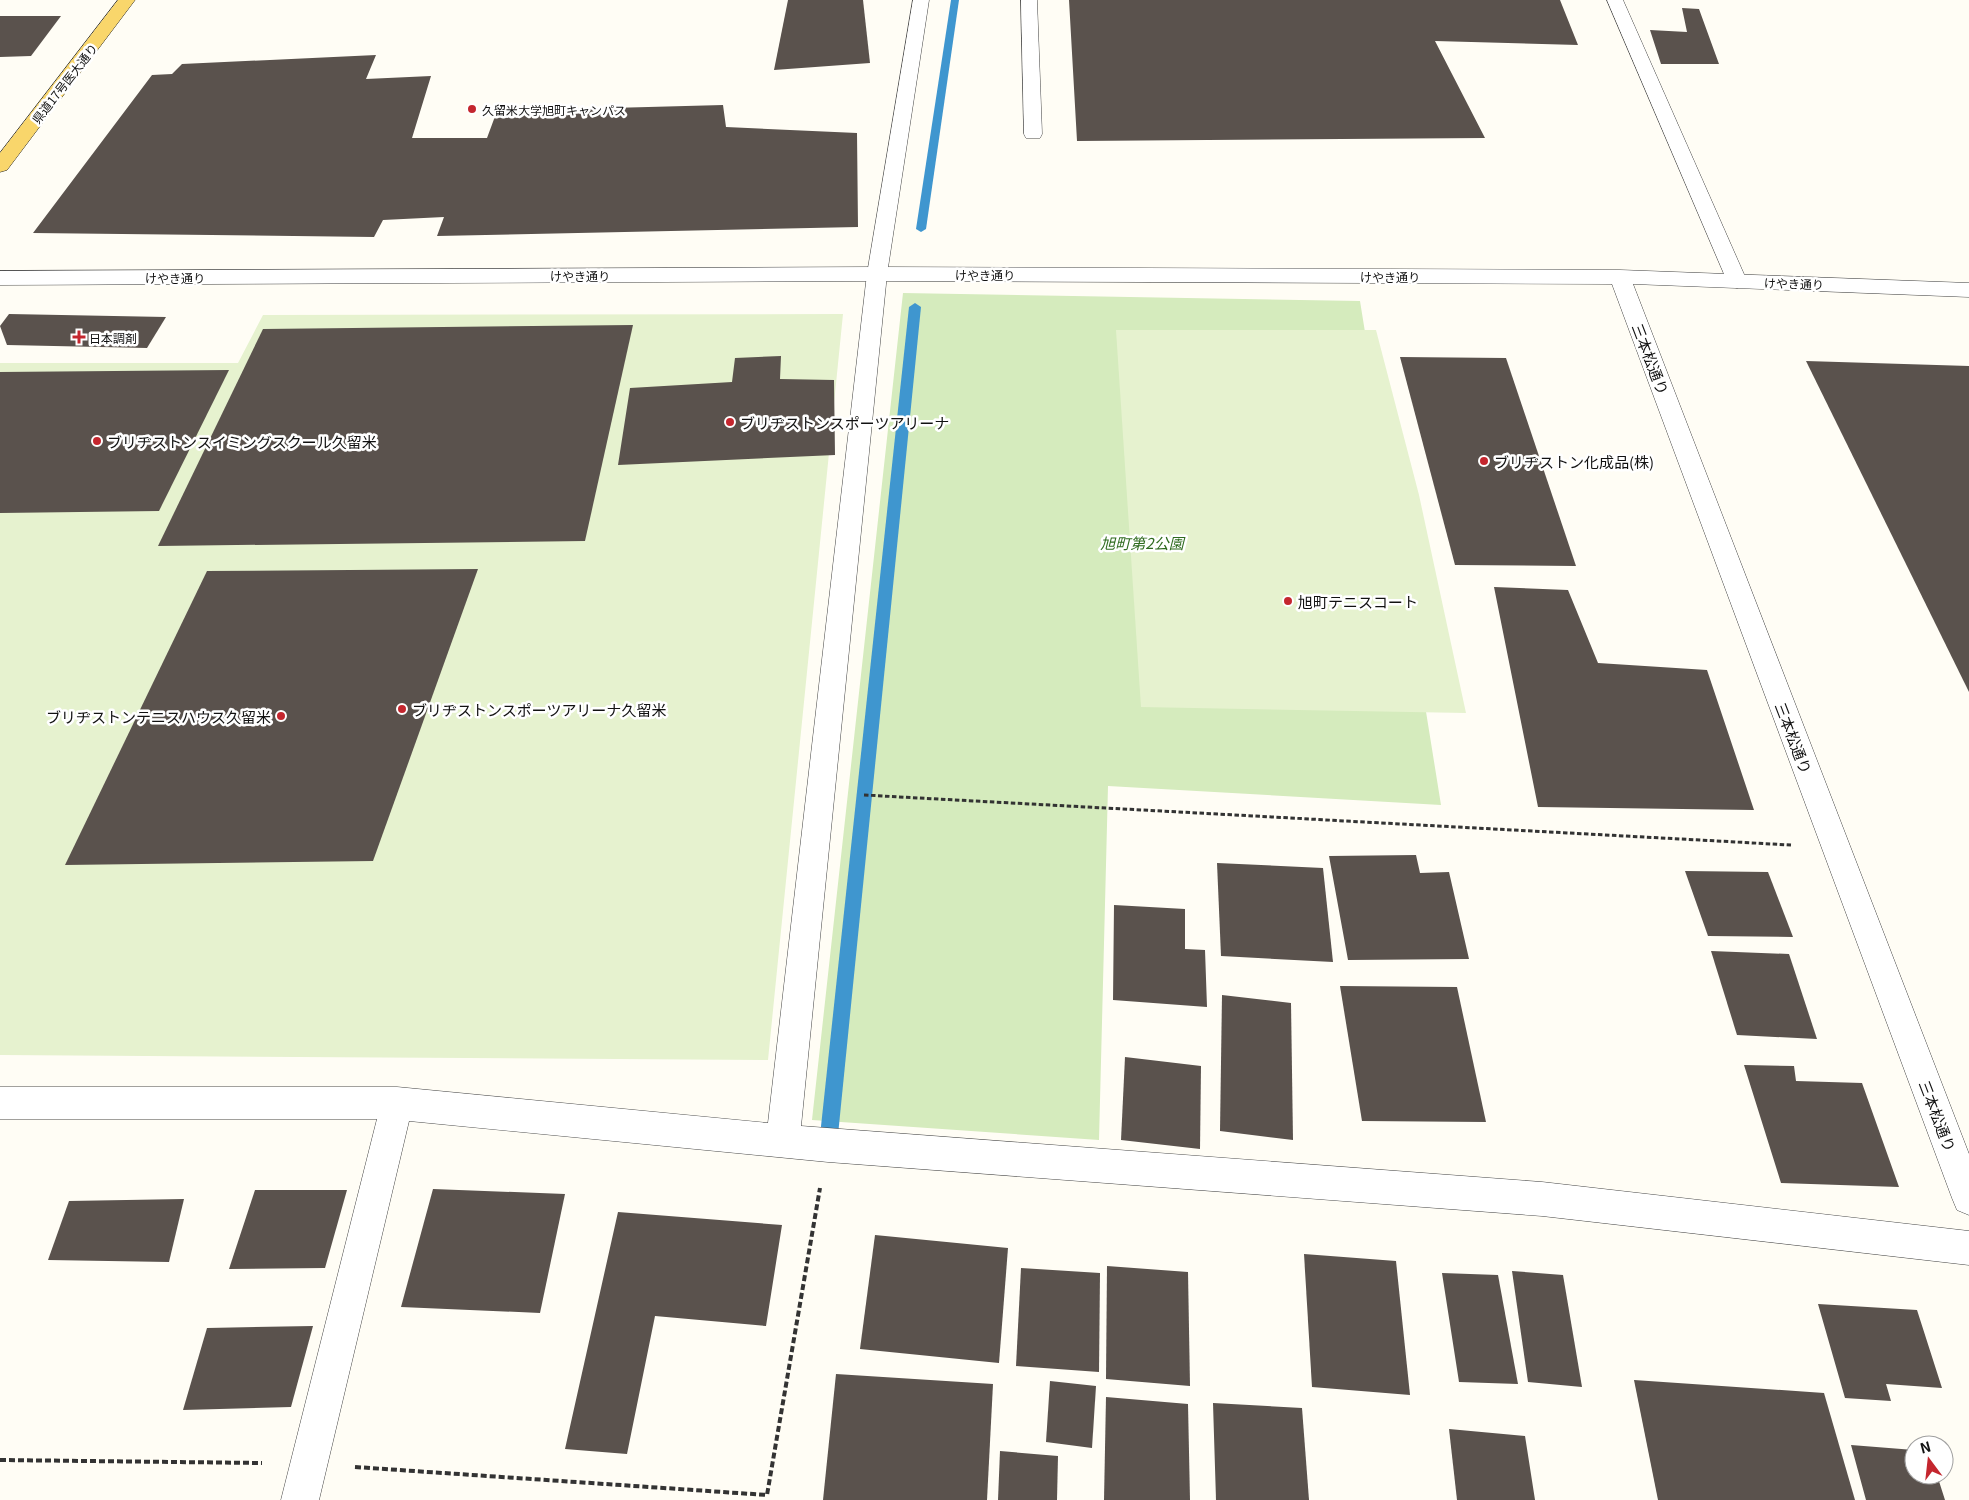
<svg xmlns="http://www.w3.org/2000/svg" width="1969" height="1500" font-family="Georgia,'Noto Sans JP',serif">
<rect width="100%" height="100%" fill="#fffdf5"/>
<!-- green -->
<path fill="#d5ebbd" d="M903,293L1360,301L1441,805L1108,786L1099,1140L812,1120Z"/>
<!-- pitch -->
<g fill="#e6f2cf">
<path d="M843,314L768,1060L0,1055V363H238L263,315Z"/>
<path d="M1116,330H1376L1419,495L1466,713L1141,707Z"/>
</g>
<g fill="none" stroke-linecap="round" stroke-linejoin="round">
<!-- stream -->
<g fill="#3f96cf" fill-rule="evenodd">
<path d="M951,0H959L926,229L921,232L916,229Z"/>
<path d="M915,303L921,307L837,1145L834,1151L828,1154L822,1151L819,1145L909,307Z"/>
</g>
</g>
<!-- building -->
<g fill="#5a524d">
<path d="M788,0H863L870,63L774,70Z"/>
<path d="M1069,0H1560L1578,45L1435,41L1485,138L1077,141Z"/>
<path d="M1682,8L1699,9L1719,64H1661L1650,30L1687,32Z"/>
<path d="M0,16H61L31,56L0,57Z"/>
<path d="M376,55L366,79L431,76L412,138H487L497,111L723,105L726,127L857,133L858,227L437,236L444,217L383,220L374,237L33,233L152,75L172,74L182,64Z"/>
<path d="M9,314L166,317L147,348L7,345L0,326Z"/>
<path d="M633,325L585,541L158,546L263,329Z"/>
<path d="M781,356L780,379L834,380L835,455L618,465L630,388L732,382L735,358Z"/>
<path d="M1400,357L1506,358L1576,566L1455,565Z"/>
<path d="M1806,361L1969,366V692Z"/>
<path d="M229,370L159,511L0,513V372Z"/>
<path d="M478,569L373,861L65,865L207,571Z"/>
<path d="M1494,587L1568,590L1598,663L1707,670L1754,810L1538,807Z"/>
<path d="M1416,855L1420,873L1449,872L1469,959L1348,960L1329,856Z"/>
<path d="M1217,863L1323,868L1333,962L1221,956Z"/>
<path d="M1685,871L1768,872L1793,937L1708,936Z"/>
<path d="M1114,905L1185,909V949L1205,950L1207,1007L1113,1000Z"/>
<path d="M1711,951L1789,954L1817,1039L1737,1035Z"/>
<path d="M1340,986L1457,987L1486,1122L1362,1121Z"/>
<path d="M1222,995L1291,1003L1293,1140L1220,1131Z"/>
<path d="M1125,1057L1201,1066L1200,1149L1121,1140Z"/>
<path d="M1744,1065L1794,1066L1796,1081L1862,1083L1899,1187L1781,1183Z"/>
<path d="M433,1189L565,1194L540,1313L401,1307Z"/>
<path d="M255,1190H347L325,1268L229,1269Z"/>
<path d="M184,1199L169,1262L48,1260L69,1201Z"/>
<path d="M618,1212L782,1225L766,1326L655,1316L627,1454L565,1449Z"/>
<path d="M875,1235L1008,1248L999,1363L860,1349Z"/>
<path d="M1304,1254L1396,1261L1410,1395L1312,1387Z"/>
<path d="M1107,1266L1188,1272L1190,1386L1106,1379Z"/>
<path d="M1021,1268L1100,1273L1099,1372L1016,1366Z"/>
<path d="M1512,1271L1563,1275L1582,1387L1528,1382Z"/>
<path d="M1442,1273L1498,1275L1518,1384L1459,1382Z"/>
<path d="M1818,1304L1917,1310L1942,1388L1886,1384L1891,1401L1845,1398Z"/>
<path d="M313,1326L291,1407L183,1410L207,1328Z"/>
<path d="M836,1374L993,1384L987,1500H823Z"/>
<path d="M1634,1380L1824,1393L1855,1500H1658Z"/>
<path d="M1050,1381L1096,1386L1092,1448L1046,1442Z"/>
<path d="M1106,1397L1188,1404L1190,1500H1104Z"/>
<path d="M1213,1403L1302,1408L1309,1500H1216Z"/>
<path d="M1449,1429L1525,1436L1535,1500H1457Z"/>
<path d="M1851,1445L1914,1450V1475H1937L1945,1500H1866Z"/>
<path d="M1000,1451L1058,1456L1057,1500H998Z"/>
</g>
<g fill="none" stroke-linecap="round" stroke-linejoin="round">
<!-- service casing -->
<g stroke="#444" stroke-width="1">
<g id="service">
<path d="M1021,0H1037L1042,134L1040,138H1026L1024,134Z"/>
<path d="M1607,0H1623L1747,281L1744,286L1737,288L1730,286L1727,281Z"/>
</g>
</g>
<!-- minor casing -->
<g stroke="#444" stroke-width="1">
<path id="minor" d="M913,0H929L887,274L801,1126L1542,1182L1969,1231V1265L1542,1216L828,1162L409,1121L319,1500H281L377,1119H0V1087H397L768,1123L867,274Z"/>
</g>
<!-- tertiary casing -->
<g stroke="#444" stroke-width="1">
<path id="tertiary" d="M877,267L1620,270L1969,283V297L1633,284L1969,1154V1215L1957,1210L1952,1198L1612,284L877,281L0,285V271Z"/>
</g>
<!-- primary casing -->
<g stroke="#222" stroke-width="1">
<path id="primary" d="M118,0H135L7,170L0,172V153Z"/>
</g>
<!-- path-far1 -->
<path stroke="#333" stroke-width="3" stroke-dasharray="4.5 2.5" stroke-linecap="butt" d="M864,795L1791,845"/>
<!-- path -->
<g stroke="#333" stroke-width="4" stroke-dasharray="6 3" stroke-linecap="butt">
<path d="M0,1460L262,1463"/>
<path d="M355,1467L767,1495L820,1188"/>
</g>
<!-- service -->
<use href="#service" fill="#fff" fill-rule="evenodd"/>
<!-- minor -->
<use href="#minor" fill="#fff" fill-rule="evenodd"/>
<!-- tertiary -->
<use href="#tertiary" fill="#fff" fill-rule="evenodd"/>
<!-- primary -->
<use href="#primary" fill="#f9d66b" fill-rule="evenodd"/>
</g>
<!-- markers -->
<g fill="#c4262e" stroke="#fff" stroke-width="2">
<circle cx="472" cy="109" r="5"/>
<path d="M76.5 329.5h5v5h5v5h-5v5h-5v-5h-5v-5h5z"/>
<circle cx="730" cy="422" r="5"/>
<circle cx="97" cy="441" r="5"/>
<circle cx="1484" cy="461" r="5"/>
<circle cx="1288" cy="601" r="5"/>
<circle cx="402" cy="709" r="5"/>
<circle cx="281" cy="716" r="5"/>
</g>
<g text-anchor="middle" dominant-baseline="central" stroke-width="5" stroke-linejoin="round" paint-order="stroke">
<!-- far-street labels -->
<g font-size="12" fill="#111" stroke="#fff">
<text transform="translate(64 83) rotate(-52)">県道17号医大通り</text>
<text x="985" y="274">けやき通り</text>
<text x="580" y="275">けやき通り</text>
<text x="1390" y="276">けやき通り</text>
<text x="175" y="277">けやき通り</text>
<text transform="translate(1794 283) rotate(2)">けやき通り</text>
</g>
<!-- far-poi labels -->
<g font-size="12" fill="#111" stroke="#fff" text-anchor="start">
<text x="482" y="109">久留米大学旭町キャンパス</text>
<text x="89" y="337">日本調剤</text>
</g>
<!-- street labels -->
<g font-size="15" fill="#111" stroke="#fff">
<text transform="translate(1651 359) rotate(69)">三本松通り</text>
<text transform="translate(1794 738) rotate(69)">三本松通り</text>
<text transform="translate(1938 1116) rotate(69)">三本松通り</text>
</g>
<!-- poi labels -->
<g font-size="15" fill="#111" stroke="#fff" text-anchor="start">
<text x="740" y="422">ブリヂストンスポーツアリーナ</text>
<text x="107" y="441">ブリヂストンスイミングスクール久留米</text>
<text x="1494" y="461">ブリヂストン化成品(株)</text>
<text x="1298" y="601">旭町テニスコート</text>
<text x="412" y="709">ブリヂストンスポーツアリーナ久留米</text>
<text x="271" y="716" text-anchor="end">ブリヂストンテニスハウス久留米</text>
</g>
<!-- park labels -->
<g font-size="15" font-style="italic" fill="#2f6b1f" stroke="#fff">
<text x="1142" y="542">旭町第2公園</text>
</g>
</g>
<!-- north arrow -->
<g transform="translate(1929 1460) rotate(345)"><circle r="24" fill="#ffffff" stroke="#a0a0a0"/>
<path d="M0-4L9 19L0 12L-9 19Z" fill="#c4262e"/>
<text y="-8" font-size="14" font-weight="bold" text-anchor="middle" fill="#111111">N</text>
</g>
</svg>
